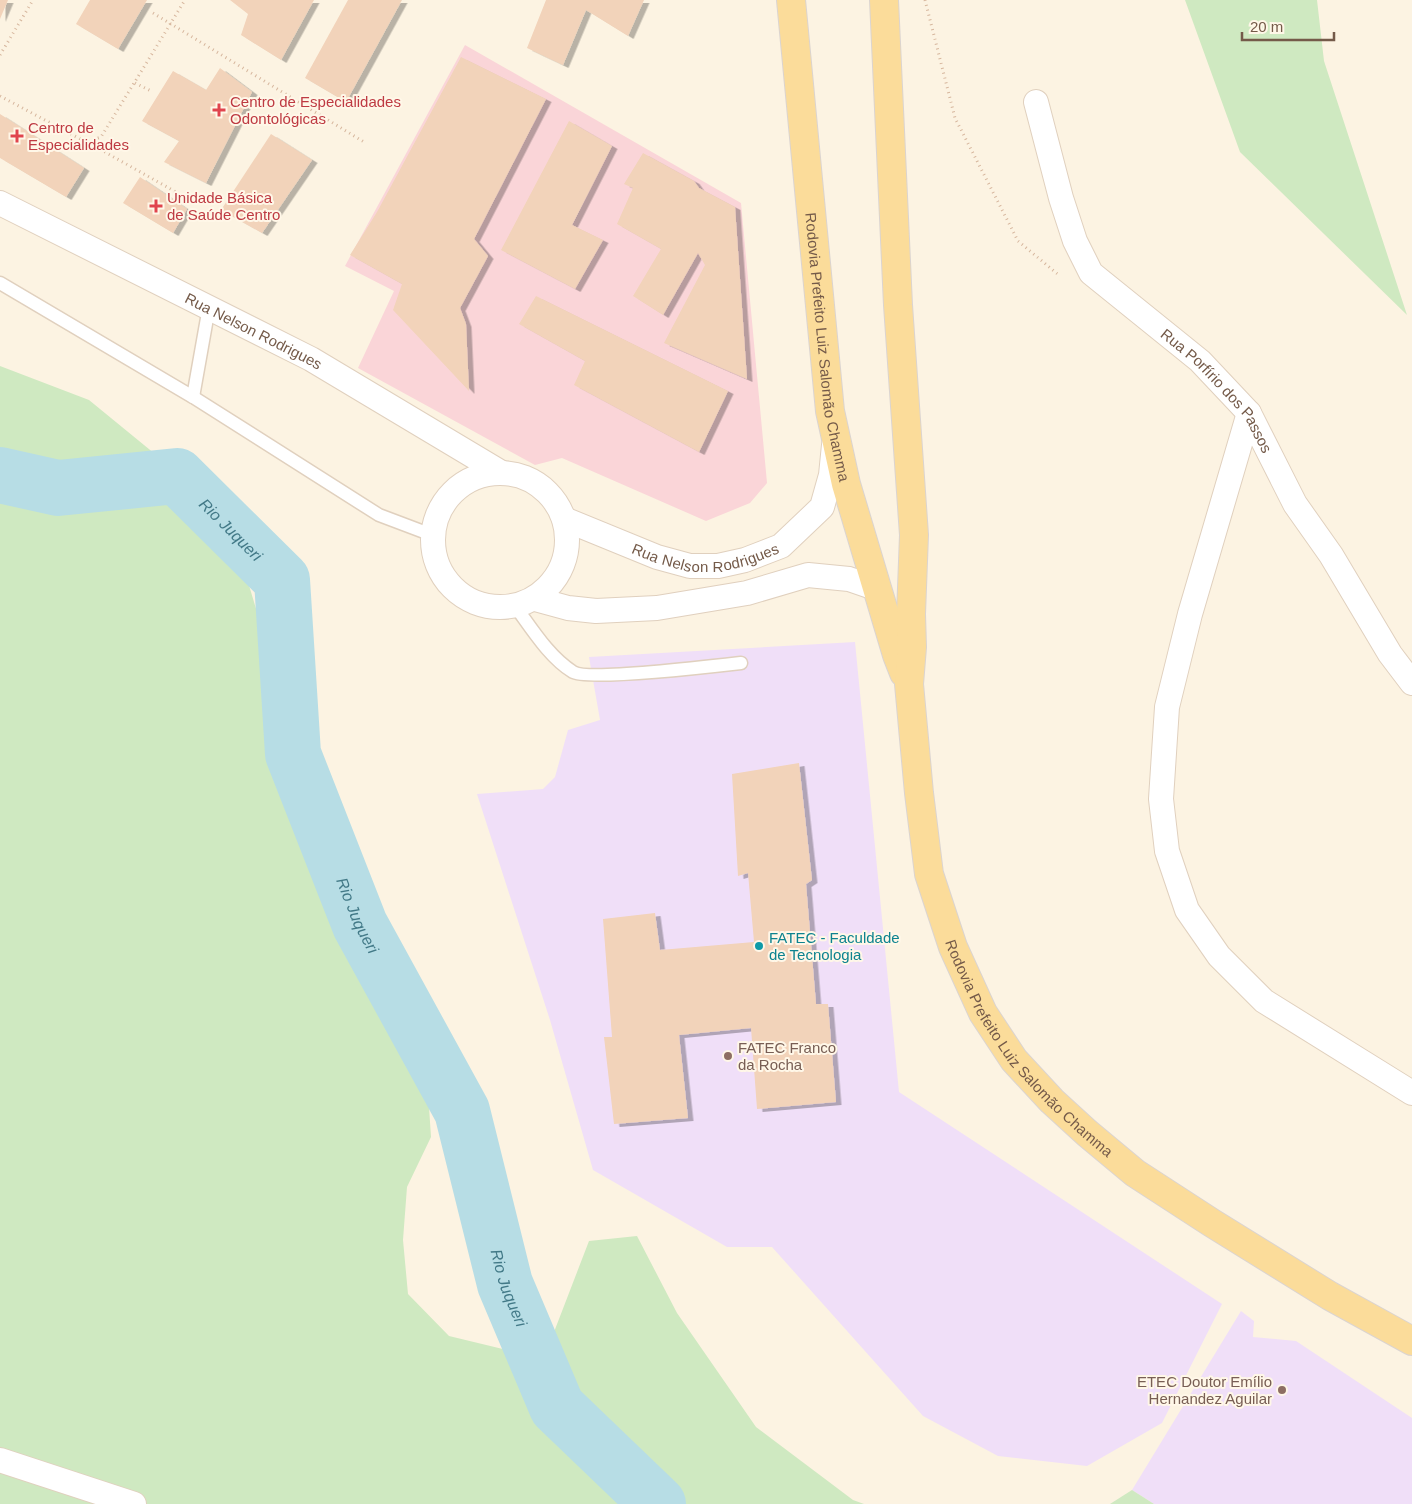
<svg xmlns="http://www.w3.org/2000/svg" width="1412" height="1504" font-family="Arial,sans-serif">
<defs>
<filter id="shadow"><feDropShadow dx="5.5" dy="3" stdDeviation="0" flood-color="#0004"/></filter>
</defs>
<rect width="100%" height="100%" fill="#fcf3e2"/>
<!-- education -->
<g fill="#f0dff8">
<path d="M855,642L899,1092L1222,1304L1162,1423L1087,1466L998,1456L923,1416L772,1247H727L593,1170L550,1020L477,794L543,789L555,777L568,730L600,720L589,657Z"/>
<path d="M1241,1311L1254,1321L1253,1337L1296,1341L1412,1418V1504H1154L1132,1490Z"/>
</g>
<!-- medical -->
<path fill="#fad5d8" d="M465,45L741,203L767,483L750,503L706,521L562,458L535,465L358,368L394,291L345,266Z"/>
<!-- green -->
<g fill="#cfe9c1">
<path d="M1185,0H1317L1324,61L1407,315L1240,152Z"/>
<path d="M0,366L89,400L155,454L242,562L266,642L274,759L309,854L428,1092L431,1137L407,1187L403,1240L408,1294L449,1336L511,1351L554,1332L589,1241L637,1236L677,1313L756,1427L853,1500L864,1504H0Z"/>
<path d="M1132,1490L1154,1504H1110Z"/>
</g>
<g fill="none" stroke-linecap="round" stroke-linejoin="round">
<!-- river -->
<path stroke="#b7dde5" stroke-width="56" id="s1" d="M0,475L58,488L177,476L282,580L293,754L360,925L462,1111L505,1284L557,1407L658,1504"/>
</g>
<!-- building -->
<g fill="#f2d3ba" filter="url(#shadow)">
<path d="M0,0H8L0,19Z"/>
<path d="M90,0H147L118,49L76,24Z"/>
<path d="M230,0H314L281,60L241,35L248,14Z"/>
<path d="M348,0H402L346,102L305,78Z"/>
<path d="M546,0H644L628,36L586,10L563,65L527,48Z"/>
<path d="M461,57L546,99L474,239L488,256L460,308L466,324L469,391L393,310L402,284L350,255L377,212Z"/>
<path d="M220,68L252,92L206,183L164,162L179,141L142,121L173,71L206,90Z"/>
<path d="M0,114L84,168L66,197L0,158Z"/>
<path d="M569,121L612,146L572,225L603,240L575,289L501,250Z"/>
<path d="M271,134L312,160L262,233L221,210Z"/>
<path d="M643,153L694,181L699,188L735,207L747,379L664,343L705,265L698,253L663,315L633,296L661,249L617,224L633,188L624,184Z"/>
<path d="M140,177L187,209L173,233L123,203Z"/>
<path d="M536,296L728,391L699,452L574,385L585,361L519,324Z"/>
<path d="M799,763L812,880L806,884L816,1004H828L836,1102L757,1109L751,1028L679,1035L688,1118L614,1124L604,1037H612L603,919L655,913L660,950L754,942L748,873L738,876L732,774Z"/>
</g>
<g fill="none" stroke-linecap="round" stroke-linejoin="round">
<!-- service casing -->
<g stroke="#e0d0be" stroke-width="15">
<g id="service">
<path d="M0,283L193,397L379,515L432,535"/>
<path d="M193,397L209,307"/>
<path d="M515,606C532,629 549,657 573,672C588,681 715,666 741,663"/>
</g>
</g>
<!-- minor casing -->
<g stroke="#e0d0be" stroke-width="26">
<g id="minor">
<path id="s2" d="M1036,102L1061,198L1075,241L1091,273L1200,361L1249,413L1295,504L1331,555L1390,654L1412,683"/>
<path id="s3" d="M0,203L311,359L500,472"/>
<path d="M1249,413L1190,614L1167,707L1161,799L1167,851L1187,910L1219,956L1264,1001L1412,1093"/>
<circle cx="500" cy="540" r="67"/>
<path id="s4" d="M564,519L657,557L690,566H718L745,560L781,546L822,507L831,475L834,445"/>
<path d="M535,599L568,608L596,611L657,608L747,593L808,575L849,579L878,589"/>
<path d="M0,1460L134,1504"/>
</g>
</g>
<!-- primary casing -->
<g stroke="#dbd4d0" stroke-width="30">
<g id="primary">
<path id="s5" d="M791,0L830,411L846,484L897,655L904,673"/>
<path id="s6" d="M884,0L898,305L914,535L911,614L912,647L909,684L919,793L929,874L953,947L983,1013L1014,1060L1052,1101L1087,1133L1135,1173L1212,1223L1330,1296L1412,1341"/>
</g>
</g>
<!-- path -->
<g stroke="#d6b69d" stroke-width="3" stroke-dasharray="1 4" stroke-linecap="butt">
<path d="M925,0L955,118L1018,241L1060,276"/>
<path d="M153,13L364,142"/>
<path d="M0,55L33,0"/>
<path d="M135,83L151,91"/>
<path d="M0,96L86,142L101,137L185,0"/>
<path d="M87,142L176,192"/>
</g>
<!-- service -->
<use href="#service" stroke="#fff" stroke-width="12"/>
<!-- minor -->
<use href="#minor" stroke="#fff" stroke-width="24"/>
<!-- primary -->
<use href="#primary" stroke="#fbdc9a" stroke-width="28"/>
</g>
<!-- markers -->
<g fill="#e0444e" stroke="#fff7e8" stroke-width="2">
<path d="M216.5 102.5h5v5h5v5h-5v5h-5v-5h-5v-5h5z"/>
<path d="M14.5 128.5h5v5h5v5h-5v5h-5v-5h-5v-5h5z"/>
<path d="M153.5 198.5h5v5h5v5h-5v5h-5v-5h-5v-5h5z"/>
</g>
<circle fill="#0f9aa8" stroke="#fff7e8" stroke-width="2" cx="759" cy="946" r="5"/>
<g fill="#8d6e63" stroke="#fff7e8" stroke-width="2">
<circle cx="728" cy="1056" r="5"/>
<circle cx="1282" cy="1390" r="5"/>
</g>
<g text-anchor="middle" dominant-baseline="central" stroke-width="4" stroke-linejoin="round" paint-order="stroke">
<!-- health labels -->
<g font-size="15" fill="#be3a42" stroke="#fff7e8" text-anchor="start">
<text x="230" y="101">Centro de Especialidades<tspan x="230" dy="17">Odontológicas</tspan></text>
<text x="28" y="127">Centro de<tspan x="28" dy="17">Especialidades</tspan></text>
<text x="167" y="197">Unidade Básica<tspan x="167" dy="17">de Saúde Centro</tspan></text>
</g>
<!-- street labels -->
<g font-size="15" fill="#745a49" stroke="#fff7e8">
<text stroke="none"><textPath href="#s3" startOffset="284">Rua Nelson Rodrigues</textPath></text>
<text stroke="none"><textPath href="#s5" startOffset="349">Rodovia Prefeito Luiz Salomão Chamma</textPath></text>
<text stroke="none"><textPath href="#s2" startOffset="354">Rua Porfírio dos Passos</textPath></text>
<text stroke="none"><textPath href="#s4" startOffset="150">Rua Nelson Rodrigues</textPath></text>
<text stroke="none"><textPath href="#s6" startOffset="1081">Rodovia Prefeito Luiz Salomão Chamma</textPath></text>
</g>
<!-- culture labels -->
<g font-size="15" fill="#0d838f" stroke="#fff7e8" text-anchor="start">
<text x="769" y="937">FATEC - Faculdade<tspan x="769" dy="17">de Tecnologia</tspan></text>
</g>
<!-- education labels -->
<g font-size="15" fill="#785e54" stroke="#fff7e8" text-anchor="start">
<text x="738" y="1047">FATEC Franco<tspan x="738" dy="17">da Rocha</tspan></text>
<text x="1272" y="1381" text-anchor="end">ETEC Doutor Emílio<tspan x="1272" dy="17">Hernandez Aguilar</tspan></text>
</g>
<!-- water labels -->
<g font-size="16" font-style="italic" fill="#427987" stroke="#fff7e8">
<text stroke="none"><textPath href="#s1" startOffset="255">Rio Juqueri</textPath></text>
<text stroke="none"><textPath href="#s1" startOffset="675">Rio Juqueri</textPath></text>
<text stroke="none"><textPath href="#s1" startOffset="1080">Rio Juqueri</textPath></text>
</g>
</g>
<!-- scale -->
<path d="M1242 32v8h92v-8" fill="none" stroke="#745a49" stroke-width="2.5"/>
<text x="1250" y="32" font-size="15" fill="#745a49" stroke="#fff7e8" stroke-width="4" paint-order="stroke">20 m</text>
</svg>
